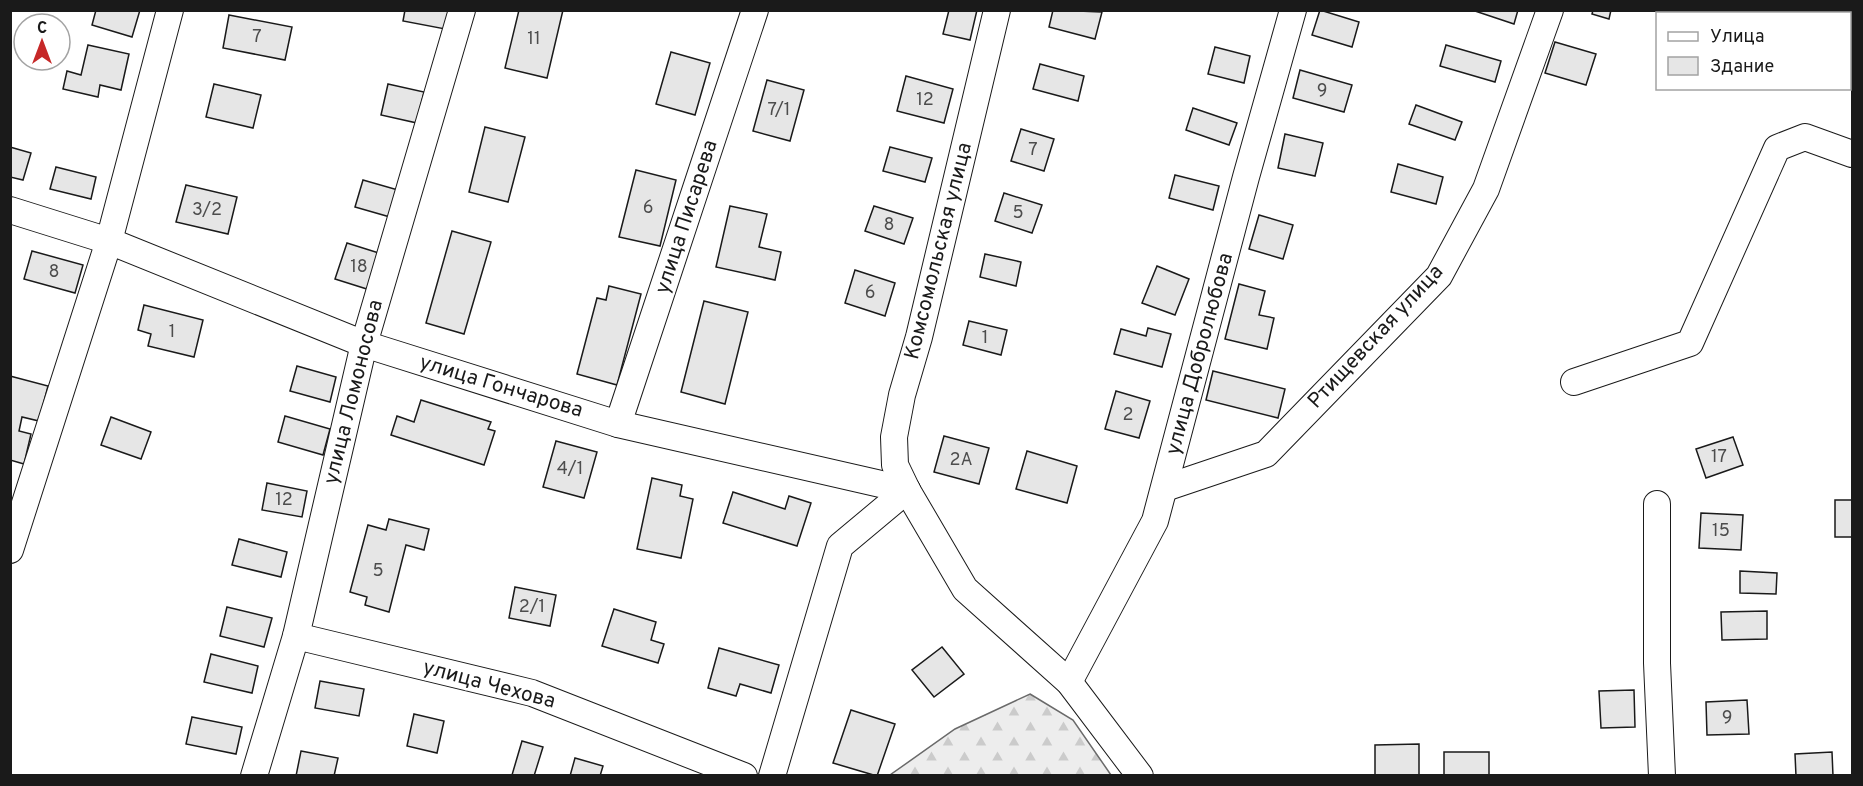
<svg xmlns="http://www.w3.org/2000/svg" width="1863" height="786" font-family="Overpass,sans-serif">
<defs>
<pattern id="forest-firs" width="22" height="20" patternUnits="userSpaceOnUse" patternTransform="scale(1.5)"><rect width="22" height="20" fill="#ededed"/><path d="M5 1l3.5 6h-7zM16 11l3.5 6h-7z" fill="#cbcbcb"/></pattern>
</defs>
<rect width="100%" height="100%" fill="#fff"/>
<!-- forest -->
<path fill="url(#forest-firs)" stroke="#6a6a6a" stroke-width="1.5" d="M1030,694L1073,720L1111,775H890L955,729Z"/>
<!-- building -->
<g fill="#e6e6e6" stroke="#1a1a1a" stroke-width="1.5">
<path d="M96,10H140L132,37L92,25Z"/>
<path d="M405,10H449L445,29L403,21Z"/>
<path d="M519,10H563L547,78L505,68Z"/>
<path d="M949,10H977L970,40L943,34Z"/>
<path d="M1053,10L1102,12L1095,39L1049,27Z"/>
<path d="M1320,10L1359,22L1352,47L1312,35Z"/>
<path d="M1472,10H1518L1514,24Z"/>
<path d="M1593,10H1611L1609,19L1592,14Z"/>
<path d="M229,15L292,27L285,60L223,48Z"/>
<path d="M1555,42L1596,54L1586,85L1545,73Z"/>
<path d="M88,45L129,54L121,90L100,85L98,97L63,89L67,71L81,75Z"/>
<path d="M1446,45L1501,61L1495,82L1440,66Z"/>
<path d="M1215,47L1250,56L1244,83L1208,74Z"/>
<path d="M671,52L710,63L695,115L656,104Z"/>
<path d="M1040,64L1084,76L1078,101L1033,89Z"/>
<path d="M1300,70L1352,85L1344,112L1293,98Z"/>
<path d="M906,76L953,89L944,123L897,111Z"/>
<path d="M767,80L804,90L790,141L753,131Z"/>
<path d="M214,84L261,95L253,128L206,117Z"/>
<path d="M388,84L424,92L417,123L381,115Z"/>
<path d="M1416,105L1462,122L1455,140L1409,124Z"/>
<path d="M1193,108L1237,123L1229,145L1186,130Z"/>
<path d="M485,127L525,137L508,202L469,192Z"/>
<path d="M1021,129L1054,139L1044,171L1011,161Z"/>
<path d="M1285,134L1323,143L1315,176L1278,168Z"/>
<path d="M10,147L31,153L23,180L10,177Z"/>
<path d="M890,147L932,158L925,182L883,171Z"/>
<path d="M1398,164L1443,177L1436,204L1391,192Z"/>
<path d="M56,167L96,177L91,199L50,189Z"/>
<path d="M636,170L676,180L660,246L619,237Z"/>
<path d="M1175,175L1219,186L1213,210L1169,198Z"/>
<path d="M363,180L398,190L390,217L355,207Z"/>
<path d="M186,185L237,197L228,234L176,222Z"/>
<path d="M1004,193L1042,205L1032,233L995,221Z"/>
<path d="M730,206L767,214L759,247L781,252L775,280L716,267Z"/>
<path d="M874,206L913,218L904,244L865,231Z"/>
<path d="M1259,215L1293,225L1283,259L1249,249Z"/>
<path d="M452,231L491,242L464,334L426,323Z"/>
<path d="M347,243L382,254L370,290L335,279Z"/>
<path d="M32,251L83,265L75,293L24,279Z"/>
<path d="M985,254L1021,262L1016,286L980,277Z"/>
<path d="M1157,266L1189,279L1175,315L1142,303Z"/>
<path d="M855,270L895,283L885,316L845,303Z"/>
<path d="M1239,284L1265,291L1259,315L1274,318L1267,349L1225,339Z"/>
<path d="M609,286L641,294L617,385L577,374L597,298L606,300Z"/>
<path d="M704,301L748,312L725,404L681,392Z"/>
<path d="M144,305L203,320L194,357L148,346L151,334L138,330Z"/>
<path d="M969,321L1007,330L1001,355L963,345Z"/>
<path d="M1148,328L1171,334L1162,367L1114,354L1121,329L1146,336Z"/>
<path d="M297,366L336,377L330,402L290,391Z"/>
<path d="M1213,371L1285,389L1278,418L1206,400Z"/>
<path d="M10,376L48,386L39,421L22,417L19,431L31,434L24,464L10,460Z"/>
<path d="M1116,391L1150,401L1139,438L1105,429Z"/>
<path d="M421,400L491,422L488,429L495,431L484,465L391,435L397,416L414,422Z"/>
<path d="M285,416L330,429L323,455L278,442Z"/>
<path d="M111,417L151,432L141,459L101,445Z"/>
<path d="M944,436L989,448L979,484L934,472Z"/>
<path d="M1733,437L1743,465L1706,478L1696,449Z"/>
<path d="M556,441L597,452L584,498L543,487Z"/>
<path d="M1027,451L1077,466L1067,503L1016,489Z"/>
<path d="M652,478L682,485L680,496L693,499L681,558L637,549Z"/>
<path d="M267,483L307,491L302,517L262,510Z"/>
<path d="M733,492L785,509L789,496L811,503L797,546L723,523Z"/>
<rect x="1835" y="500" width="17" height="37"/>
<path d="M1701,513L1743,515L1741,550L1699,548Z"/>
<path d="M389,519L429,529L424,550L406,545L389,612L365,605L367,597L350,592L368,525L386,530Z"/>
<path d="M239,539L287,552L281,577L232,565Z"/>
<path d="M1740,571L1777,573L1776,594L1740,593Z"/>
<path d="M515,587L556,595L550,626L509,618Z"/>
<path d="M227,607L272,618L264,647L220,636Z"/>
<path d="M614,609L656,622L651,640L664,644L658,663L602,646Z"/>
<path d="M1767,611V639L1722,640L1721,612Z"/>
<path d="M942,647L964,674L934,697L912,670Z"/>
<path d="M719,648L779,665L771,693L740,684L736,696L708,688Z"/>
<path d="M211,654L258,666L252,693L204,682Z"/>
<path d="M320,681L364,689L359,716L315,708Z"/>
<path d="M1634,690L1635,727L1601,728L1599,691Z"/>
<path d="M1747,700L1749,734L1707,735L1706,702Z"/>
<path d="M851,710L895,724L877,776L833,763Z"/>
<path d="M414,714L444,721L437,753L407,746Z"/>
<path d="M192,717L242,727L236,754L186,744Z"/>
<path d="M522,741L543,747L534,776L512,775Z"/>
<path d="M1419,744V775L1375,776V745Z"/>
<path d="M301,751L338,758L334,776H296Z"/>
<rect x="1444" y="752" width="45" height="24"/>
<path d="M1832,752L1833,776H1796L1795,754Z"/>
<path d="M575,758L603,766L600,776H570Z"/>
</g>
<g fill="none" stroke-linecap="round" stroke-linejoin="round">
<!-- minor casing -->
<g stroke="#1a1a1a" stroke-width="28">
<g id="minor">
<path d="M997,10L919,337L902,395L894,437L895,465L907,490L965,589L1069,682L1140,776"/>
<path d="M10,210L109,241L364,344L618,424L907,490"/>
<path d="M1574,382L1690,343L1777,148L1805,137L1852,154"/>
<path d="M618,424L755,10"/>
<path d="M1165,488L1266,454L1439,276L1486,189L1550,10"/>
<path d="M1657,504V663L1662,776"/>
<path d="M10,550L109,241L170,10"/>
<path d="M296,636L532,693L744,776"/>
<path d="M1069,682L1155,521L1246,177L1293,10"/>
<path d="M254,776L296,636L364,344L462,10"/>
<path d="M772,776L840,546L907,490"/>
</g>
</g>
<!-- minor -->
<use href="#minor" stroke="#fff" stroke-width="26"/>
</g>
<g text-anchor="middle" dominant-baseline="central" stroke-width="4.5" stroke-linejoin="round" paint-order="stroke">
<!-- number labels -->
<g font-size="18" fill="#4d4d4d">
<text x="257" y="37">7</text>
<text x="534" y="39">11</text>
<text x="1322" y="91">9</text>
<text x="925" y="100">12</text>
<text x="779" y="110">7/1</text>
<text x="1033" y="150">7</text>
<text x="648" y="208">6</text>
<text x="207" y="210">3/2</text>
<text x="1018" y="213">5</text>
<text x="889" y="225">8</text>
<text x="359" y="267">18</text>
<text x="54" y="272">8</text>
<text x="870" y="293">6</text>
<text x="172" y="332">1</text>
<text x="985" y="338">1</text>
<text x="1128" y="415">2</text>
<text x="1719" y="457">17</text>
<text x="961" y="460">2А</text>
<text x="570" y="469">4/1</text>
<text x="284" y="500">12</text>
<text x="1721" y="531">15</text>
<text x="378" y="571">5</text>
<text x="532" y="607">2/1</text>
<text x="1727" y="718">9</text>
</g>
<!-- street labels -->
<g font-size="21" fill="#1a1a1a" stroke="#fff">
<text transform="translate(687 217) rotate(-72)">улица Писарева</text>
<text transform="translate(939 251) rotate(-76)">Комсомольская улица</text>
<text transform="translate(1376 337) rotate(-47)">Ртищевская улица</text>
<text transform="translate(1200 354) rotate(-75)">улица Добролюбова</text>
<text transform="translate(501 387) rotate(17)">улица Гончарова</text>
<text transform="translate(354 392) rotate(-76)">улица Ломоносова</text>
<text transform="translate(489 685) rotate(15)">улица Чехова</text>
</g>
</g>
<!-- border -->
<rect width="1863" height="786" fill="none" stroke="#1a1a1a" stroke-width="24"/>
<!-- legend -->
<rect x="1656" y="12" width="195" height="78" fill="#ffffff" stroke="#a3a3a3" stroke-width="1.5"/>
<rect x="1668" y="32" width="30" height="9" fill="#ffffff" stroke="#a3a3a3" stroke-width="1.5"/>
<text x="1710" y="42" font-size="18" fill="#1a1a1a">Улица</text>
<rect x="1668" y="57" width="30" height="18" fill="#e6e6e6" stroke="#a3a3a3" stroke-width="1.5"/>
<text x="1710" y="72" font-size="18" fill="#1a1a1a">Здание</text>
<!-- north arrow -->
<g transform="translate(42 42)"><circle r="28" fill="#ffffff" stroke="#a3a3a3" stroke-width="1.5"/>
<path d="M0-4.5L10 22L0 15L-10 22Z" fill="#c62828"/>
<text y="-9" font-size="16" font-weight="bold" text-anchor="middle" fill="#1a1a1a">С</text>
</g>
</svg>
